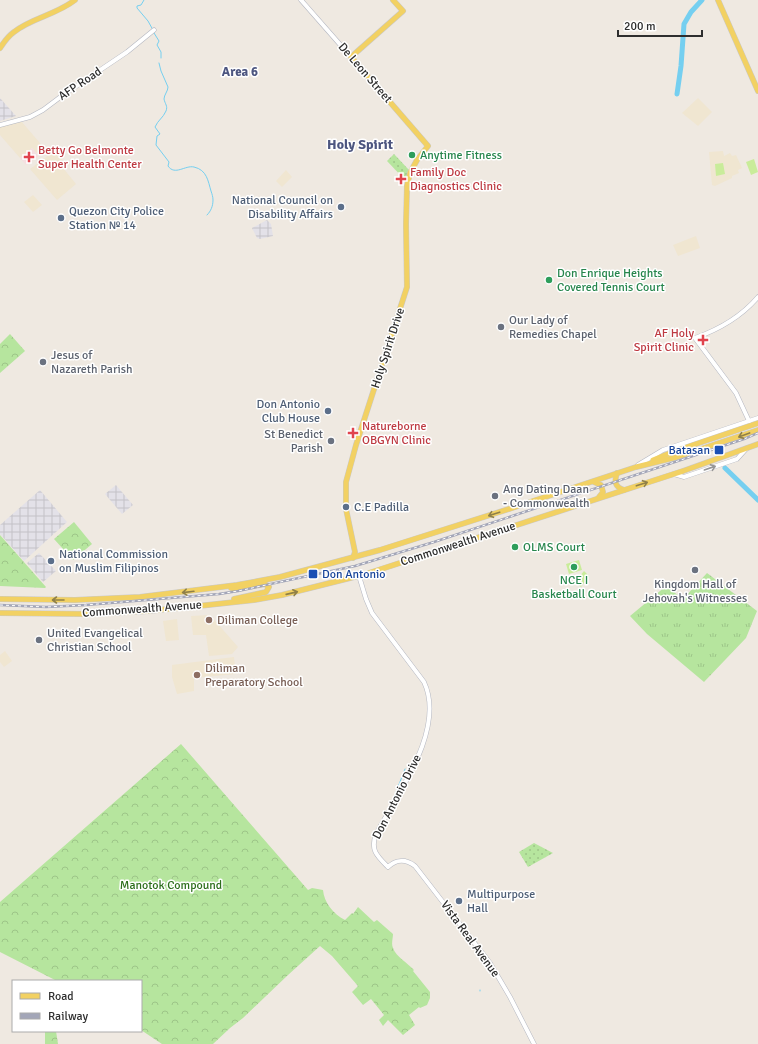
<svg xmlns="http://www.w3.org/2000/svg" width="758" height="1044" font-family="Signika,sans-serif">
<defs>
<pattern id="industrial-grid" width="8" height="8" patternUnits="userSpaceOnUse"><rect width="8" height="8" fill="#e3e1e8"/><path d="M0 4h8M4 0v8" fill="none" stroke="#c3c1c7"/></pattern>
<pattern id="grass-tufts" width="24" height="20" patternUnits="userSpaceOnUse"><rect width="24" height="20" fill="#b6e59e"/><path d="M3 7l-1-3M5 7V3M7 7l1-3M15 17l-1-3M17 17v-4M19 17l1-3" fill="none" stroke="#9dc588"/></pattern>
<pattern id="forest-crowns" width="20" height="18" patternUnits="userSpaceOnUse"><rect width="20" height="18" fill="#b6e59e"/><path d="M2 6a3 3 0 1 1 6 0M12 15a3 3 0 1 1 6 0" fill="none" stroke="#9dc588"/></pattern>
<pattern id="park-dots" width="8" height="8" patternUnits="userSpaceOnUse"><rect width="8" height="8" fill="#b6e59e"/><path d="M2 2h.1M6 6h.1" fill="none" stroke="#9dc588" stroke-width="1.8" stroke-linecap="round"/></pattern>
</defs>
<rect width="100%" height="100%" fill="#efe9e1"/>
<!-- industrial -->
<g fill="url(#industrial-grid)">
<path d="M0,98L16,116L0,121Z"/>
<path d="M267,220L271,224L273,236L260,239L257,238L252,228Z"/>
<path d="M116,485L133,505L122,514L105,494Z"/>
<path d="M40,490L67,522L24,561L0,534V525Z"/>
<path d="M39,553L56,571L43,582L27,563Z"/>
</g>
<!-- education -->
<g fill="#f0e6d1">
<path d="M698,98L712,112L698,126L682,113Z"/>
<path d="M21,121L46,150L39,156L32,148L20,158L0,135V127Z"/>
<path d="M57,149L64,157L59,163L76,184L57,200L30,169Z"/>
<path d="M723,151L724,156L730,153L732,156L736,155L742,168L738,170L739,173L732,176V178L715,186L712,185L709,152Z"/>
<path d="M286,170L292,177L282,187L276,181Z"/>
<path d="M33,195L42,205L33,212L24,202Z"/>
<path d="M696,236L700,248L678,256L673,245Z"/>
<path d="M210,615L238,647L232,654L209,656L206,635H193L191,616Z"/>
<path d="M177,619L179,640L166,641L163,621Z"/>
<path d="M5,651L12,661L4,667L0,662V655Z"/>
<path d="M234,657L236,674L194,678V691L177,694L172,677V665Z"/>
</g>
<!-- medical -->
<path fill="#f5dfe0" d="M32,148L39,156L26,165L20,158Z"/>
<!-- grass -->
<path fill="url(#grass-tufts)" d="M707,573L757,611L746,638L704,682L647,634L630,616L666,586L683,599Z"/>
<!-- forest -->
<g fill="url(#forest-crowns)">
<path d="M10,334L25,351L0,373V344Z"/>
<path d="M74,522L92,544L73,560L54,539Z"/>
<path d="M0,535L46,587L45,588L0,586Z"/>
<path d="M181,744L308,890L312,888L323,890C324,902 333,914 345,920L352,913L353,914L358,907L374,922L377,920L393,934C393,938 391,944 393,948C396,957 408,963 414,970L413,971L430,992V998L427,1005L420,1008L419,1007L409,1015L415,1025L403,1035L388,1020L383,1026L379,1020L384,1015L371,999L363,1005L352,992L358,986L332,956L320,946L288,975L243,1018L230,1028L213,1044H162L141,1030V981H57L0,952V902Z"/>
<path d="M45,1031H56L58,1044H45Z"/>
</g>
<!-- park -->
<g fill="url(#park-dots)">
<path d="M394,154L409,170L405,180L387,161Z"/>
<path d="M534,843L553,853L528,867L519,852Z"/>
</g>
<!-- pitch -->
<g fill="#c9ec9a">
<path d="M754,159L758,172L751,175L746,162Z"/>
<path d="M723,163L725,174L716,176L715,164Z"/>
<path d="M579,560L582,570L569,574L566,564Z"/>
<path d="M584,571L589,576L581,587L575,582Z"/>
</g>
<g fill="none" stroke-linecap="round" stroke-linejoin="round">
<!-- stream -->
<g stroke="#75cff0" stroke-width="1">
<path d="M144,0L141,5L137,6V8L148,21L153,30"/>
<path d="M154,33L159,41L157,45L161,52V58"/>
<path d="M159,63L161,71L168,87C168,91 164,95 164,99C165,104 168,106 166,111C163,118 158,120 155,127L160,134L157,136L156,145L169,162L168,166C175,176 185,165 194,167C207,170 208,181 211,191C212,194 213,197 213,200C213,206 211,211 207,215"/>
<path d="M391,805L405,769"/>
<path d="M480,990V991"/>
</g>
<!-- river -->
<g stroke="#75cff0" stroke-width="5">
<path d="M677,94L681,66L684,24L691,12L702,0"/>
<path d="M725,468L758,500"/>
</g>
<!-- minor casing -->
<g stroke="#b4b7c1" stroke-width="5">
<g id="minor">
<path d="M301,0L351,57"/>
<path d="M0,125L30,117L43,110L63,95L127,52L154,30"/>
<path d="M749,421L736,393L695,338C720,329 741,317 758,297"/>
<path d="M638,465L663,450L758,418"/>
<path d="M674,474L684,477L737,459L747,448"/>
<path d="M359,576L366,599L372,613L424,682C446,729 398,793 376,834C370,850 377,856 388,867C396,859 406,859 415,866L490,963L510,997L534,1044"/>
</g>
</g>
<!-- major casing -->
<g stroke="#c9c9c9" stroke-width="6">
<g id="major">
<path d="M718,0L758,91"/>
<path d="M0,48C4,42 8,36 14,32C31,18 56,15 75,0"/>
<path d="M653,460L675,451L758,423"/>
<path d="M617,473C614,482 615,487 624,490"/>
<path d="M594,482L601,485L603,492L599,497"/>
<path d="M353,558L355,552L346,509V482L356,445L407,287L406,224L407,186L410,173L417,160L428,146L351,57L403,11L393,0"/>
<path d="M231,588L236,589L265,584L269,587L266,592L234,599"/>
<path d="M0,599L75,600L140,597L237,585L280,577L380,550L512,508L636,467L677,457L758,430"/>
<path d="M0,613L88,614L147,611L189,607L254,600L282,595L366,574L683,471L758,444"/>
</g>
</g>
<!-- minor -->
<use href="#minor" stroke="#fff" stroke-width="4"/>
<!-- major -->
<use href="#major" stroke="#f2d163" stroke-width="5"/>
<!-- rail casing -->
<g stroke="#a3a6b8" stroke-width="2.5">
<path id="rail" d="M0,605L46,607L86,605L219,594L238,591L355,566L434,542L744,439L758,433"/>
</g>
<!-- rail -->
<use href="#rail" stroke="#fff" stroke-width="1" stroke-dasharray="3" stroke-linecap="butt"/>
</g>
<!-- one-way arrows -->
<defs><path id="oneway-shaft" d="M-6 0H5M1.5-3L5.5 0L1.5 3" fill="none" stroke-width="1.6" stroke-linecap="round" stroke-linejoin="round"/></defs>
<g stroke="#908048">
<use href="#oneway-shaft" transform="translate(744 435) rotate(160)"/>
<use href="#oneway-shaft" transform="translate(642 484) rotate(-18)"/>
<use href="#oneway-shaft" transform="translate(494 514) rotate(162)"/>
<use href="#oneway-shaft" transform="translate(188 592) rotate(173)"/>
<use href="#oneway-shaft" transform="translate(292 593) rotate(-13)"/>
<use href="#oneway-shaft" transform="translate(58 600) rotate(180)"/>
</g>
<use stroke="#969696" href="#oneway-shaft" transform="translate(710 468) rotate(-19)"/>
<!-- markers -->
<g fill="#2e9e5b" stroke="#fff" stroke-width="1.5">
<circle cx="412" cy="155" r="4"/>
<circle cx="549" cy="280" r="4"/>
<circle cx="515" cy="547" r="4"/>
<circle cx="574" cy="567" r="4"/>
</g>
<g fill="#e0444e" stroke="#fff" stroke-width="1.5">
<path d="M27 151h4v4h4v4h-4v4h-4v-4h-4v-4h4z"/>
<path d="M399 173h4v4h4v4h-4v4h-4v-4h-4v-4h4z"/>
<path d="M701 334h4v4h4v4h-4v4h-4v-4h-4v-4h4z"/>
<path d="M351 427h4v4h4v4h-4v4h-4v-4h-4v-4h4z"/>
</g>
<g fill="#5c6f8a" stroke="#fff" stroke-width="1.5">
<circle cx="341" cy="207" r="4"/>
<circle cx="61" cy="218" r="4"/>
<circle cx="328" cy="411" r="4"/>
<circle cx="346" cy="507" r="4"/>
<circle cx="51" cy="561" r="4"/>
<circle cx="459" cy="901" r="4"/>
</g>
<g fill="#6b7280" stroke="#fff" stroke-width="1.5">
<circle cx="501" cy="327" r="4"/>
<circle cx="43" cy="362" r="4"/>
<circle cx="331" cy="441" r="4"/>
<circle cx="495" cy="496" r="4"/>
<circle cx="695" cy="570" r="4"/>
<circle cx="39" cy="640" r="4"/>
</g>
<g fill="#1a4fb4" stroke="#fff" stroke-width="1.5">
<rect x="714" y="445" width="10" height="10" rx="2"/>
<rect x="308" y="569" width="10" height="10" rx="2"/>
</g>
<g fill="#8d6e63" stroke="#fff" stroke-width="1.5">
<circle cx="209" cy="620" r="4"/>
<circle cx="197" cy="675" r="4"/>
</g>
<g text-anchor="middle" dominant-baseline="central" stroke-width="3" stroke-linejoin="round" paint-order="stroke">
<!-- street labels -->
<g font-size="12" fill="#2e2e2e" stroke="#fff">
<text transform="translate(365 73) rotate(49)">De Leon Street</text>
<text transform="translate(80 84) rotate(-34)">AFP Road</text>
<text transform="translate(388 348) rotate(-72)">Holy Spirit Drive</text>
<text transform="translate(458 544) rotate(-18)">Commonwealth Avenue</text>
<text transform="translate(142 609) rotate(-4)">Commonwealth Avenue</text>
<text transform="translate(397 797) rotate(-63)">Don Antonio Drive</text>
<text transform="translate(470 939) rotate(54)">Vista Real Avenue</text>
</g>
<!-- health labels -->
<g font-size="12" fill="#be3a42" stroke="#fff" text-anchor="start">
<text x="38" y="150">Betty Go Belmonte<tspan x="38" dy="14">Super Health Center</tspan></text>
<text x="410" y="172">Family Doc<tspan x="410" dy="14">Diagnostics Clinic</tspan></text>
<text x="694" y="333" text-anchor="end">AF Holy<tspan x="694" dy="14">Spirit Clinic</tspan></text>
<text x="362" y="426">Natureborne<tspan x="362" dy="14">OBGYN Clinic</tspan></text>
</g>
<!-- leisure labels -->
<g font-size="12" fill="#27864d" stroke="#fff" text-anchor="start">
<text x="420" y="155">Anytime Fitness</text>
<text x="557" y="273">Don Enrique Heights<tspan x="557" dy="14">Covered Tennis Court</tspan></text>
<text x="523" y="547">OLMS Court</text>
<text x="574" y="580" text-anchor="middle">NCE I<tspan x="574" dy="14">Basketball Court</tspan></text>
</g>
<!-- service labels -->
<g font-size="12" fill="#4e5e75" stroke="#fff" text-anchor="start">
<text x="333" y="200" text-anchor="end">National Council on<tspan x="333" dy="14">Disability Affairs</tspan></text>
<text x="69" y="211">Quezon City Police<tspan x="69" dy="14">Station № 14</tspan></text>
<text x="320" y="404" text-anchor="end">Don Antonio<tspan x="320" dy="14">Club House</tspan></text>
<text x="354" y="507">C.E Padilla</text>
<text x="59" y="554">National Commission<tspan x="59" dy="14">on Muslim Filipinos</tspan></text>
<text x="467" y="894">Multipurpose<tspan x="467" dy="14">Hall</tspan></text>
</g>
<!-- worship labels -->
<g font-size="12" fill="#5b616d" stroke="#fff" text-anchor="start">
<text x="509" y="320">Our Lady of<tspan x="509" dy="14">Remedies Chapel</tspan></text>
<text x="51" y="355">Jesus of<tspan x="51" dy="14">Nazareth Parish</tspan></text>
<text x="323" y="434" text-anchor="end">St Benedict<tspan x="323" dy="14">Parish</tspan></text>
<text x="503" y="489">Ang Dating Daan<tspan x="503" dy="14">- Commonwealth</tspan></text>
<text x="695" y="584" text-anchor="middle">Kingdom Hall of<tspan x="695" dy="14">Jehovah's Witnesses</tspan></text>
<text x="47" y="633">United Evangelical<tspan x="47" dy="14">Christian School</tspan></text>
</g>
<!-- transit labels -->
<g font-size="12" fill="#164399" stroke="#fff" text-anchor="end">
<text x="710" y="450">Batasan</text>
<text x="322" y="574" text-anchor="start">Don Antonio</text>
</g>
<!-- education labels -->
<g font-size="12" fill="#785e54" stroke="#fff" text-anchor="start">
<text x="217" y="620">Diliman College</text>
<text x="205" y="668">Diliman<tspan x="205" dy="14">Preparatory School</tspan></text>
</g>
<!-- park labels -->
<g font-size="12" fill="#2c6e1b" stroke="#fff">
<text x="171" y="885">Manotok Compound</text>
</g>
<!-- neighbourhood labels -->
<g font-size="13" font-weight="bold" fill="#4d5680" stroke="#fff">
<text x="240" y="72">Area 6</text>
</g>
<!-- quarter labels -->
<g font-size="14" font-weight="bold" fill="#4d5680" stroke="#fff">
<text x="360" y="144">Holy Spirit</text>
</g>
</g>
<!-- legend -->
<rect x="12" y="980" width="130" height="52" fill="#ffffff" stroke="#ababab"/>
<rect x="20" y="993" width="20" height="6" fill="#f2d163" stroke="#ababab"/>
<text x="48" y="1000" font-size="12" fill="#2e2e2e">Road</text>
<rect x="20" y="1013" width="20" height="6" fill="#a3a6b8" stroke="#ababab"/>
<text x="48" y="1020" font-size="12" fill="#2e2e2e">Railway</text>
<!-- scale -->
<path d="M618 30v6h84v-6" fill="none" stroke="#2e2e2e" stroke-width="2"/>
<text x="624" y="30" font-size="12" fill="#2e2e2e" stroke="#ffffff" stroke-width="3" paint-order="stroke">200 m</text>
</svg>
